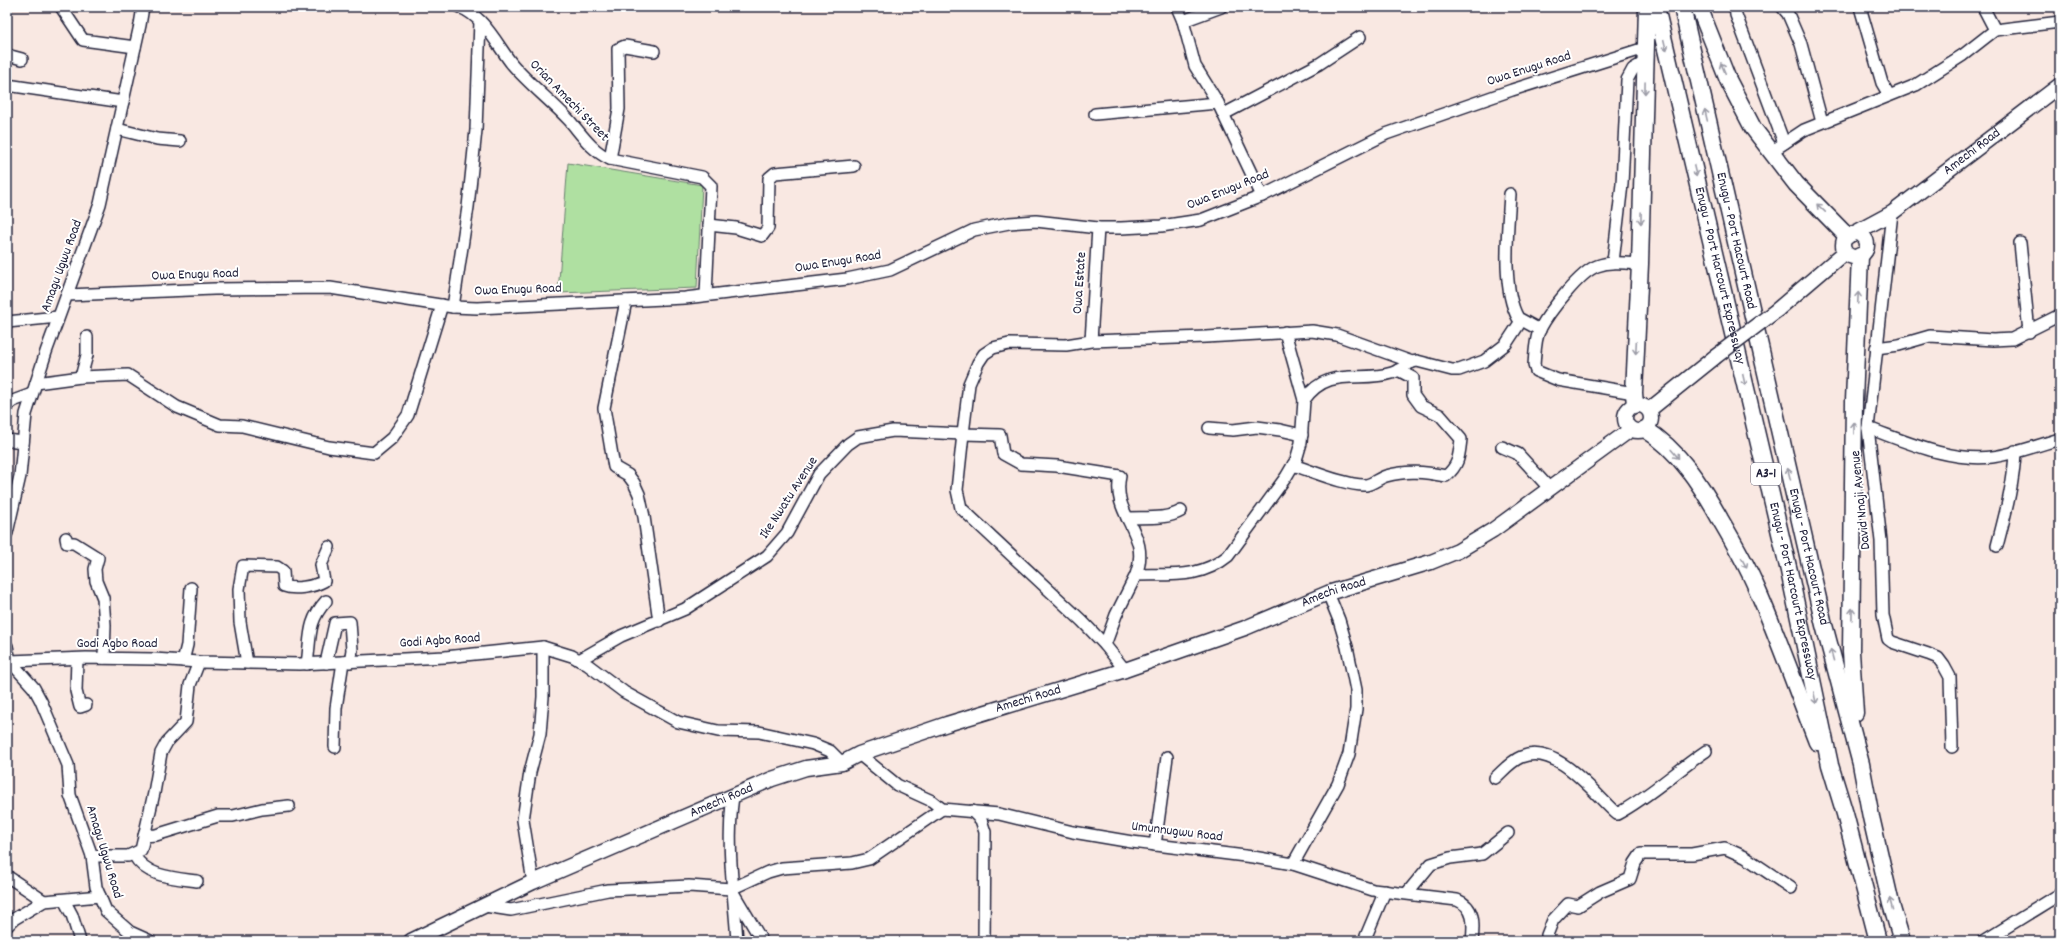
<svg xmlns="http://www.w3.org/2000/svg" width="2067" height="948" font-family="Dekko,sans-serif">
<rect width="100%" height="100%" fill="#f9e8e2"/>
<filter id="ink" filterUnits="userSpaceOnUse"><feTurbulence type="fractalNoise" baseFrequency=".025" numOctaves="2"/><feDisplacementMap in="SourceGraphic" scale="8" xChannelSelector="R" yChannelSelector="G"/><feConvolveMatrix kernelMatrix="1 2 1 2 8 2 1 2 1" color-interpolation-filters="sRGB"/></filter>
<g filter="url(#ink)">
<!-- green -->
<path fill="#afe0a1" stroke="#68816e" d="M568,163L702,185L697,288L558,293Z"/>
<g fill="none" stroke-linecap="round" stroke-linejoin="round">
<!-- minor casing -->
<g stroke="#22223b" stroke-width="14">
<g id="minor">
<path d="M61,7L83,40L135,47"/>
<path d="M459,7C484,16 497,45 512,64C529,84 551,101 569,120C582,135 591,150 610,159L702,177L711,186L706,295"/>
<path d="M1177,7L1183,21L1195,66L1218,103L1262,196"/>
<path d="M1735,7L1736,15L1784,143"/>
<path d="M1782,7L1788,14L1801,44L1822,122"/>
<path d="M1860,7L1882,83L1889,95"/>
<path d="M1983,7L1995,30"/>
<path d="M1183,21L1221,7"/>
<path d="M7,55L22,59"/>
<path d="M7,85L123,102"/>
<path d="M1095,114L1218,103"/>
<path d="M1224,114L1319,64L1360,37"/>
<path d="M117,129L157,139L180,141"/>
<path d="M1771,152L1804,130L1916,85L1963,55L1995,30L2060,22"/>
<path d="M610,159L619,109L618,49L625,46L654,51"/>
<path d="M1510,194C1508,228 1501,288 1518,318L1540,330"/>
<path d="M1892,213L1868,428L1881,541L1883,615L1888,639L1892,642L1928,654L1938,658L1944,666L1950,677L1952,747"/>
<path d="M709,225L736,228L762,236L768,228L769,178L775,173L854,166"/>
<path d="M2020,243L2029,332"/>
<path d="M1613,262L1622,184L1627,80L1633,69L1645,62"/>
<path d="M67,295L214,289L330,288L453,307L477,308L685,298L847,279L890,270L974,230L1009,223L1036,221L1098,228H1121L1161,226L1201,220L1262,196L1386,134L1512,90L1645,48L1644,40"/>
<path d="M626,301L604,408L614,467L628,475L634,483L639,494L644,517L659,621"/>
<path d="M453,307L468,207L476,130L480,21"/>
<path d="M7,322L58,317"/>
<path d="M1091,341L1098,228"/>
<path d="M1876,348L1899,345L1930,336L1993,340L2012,339L2060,315"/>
<path d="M81,377L87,355V337"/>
<path d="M36,383L81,377L128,375L177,407L220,425L242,426L329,447L374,453L392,438L408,415L442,305"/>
<path d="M1634,393L1558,380L1536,371L1534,365C1535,354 1535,338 1540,329C1549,312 1580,272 1597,266C1611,261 1625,263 1640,264"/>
<path d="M1304,400C1329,365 1359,383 1392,373C1402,370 1407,362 1417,361L1452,370H1459L1484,361L1506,344L1521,321"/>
<path d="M7,406L13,401L32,394"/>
<path d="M1209,428L1233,430L1257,427L1280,430L1302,435"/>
<path d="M1868,428C1907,442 1950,462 1992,457C2015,454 2038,445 2060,439"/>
<path d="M7,440L23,442"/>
<path d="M1502,447L1518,454L1550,489"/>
<path d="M1293,465C1312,471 1347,486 1366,485C1373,484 1379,478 1386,476C1407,470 1424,472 1446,476C1459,465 1459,456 1461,439L1440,415L1421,406L1413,395V378L1398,370"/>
<path d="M1127,518C1144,517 1166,520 1181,511"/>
<path d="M7,533L20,476L26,414L46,352L100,204L140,25L143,7"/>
<path d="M66,538L67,543H74L98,558L95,569L96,581L103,598L105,625L104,658"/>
<path d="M1997,546C2005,515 2014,483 2015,451"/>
<path d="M1136,575C1152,532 1111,517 1120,476L1057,466L1021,464L1003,454L1000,435L963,434L969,384L978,363L984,354L993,348L1009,344L1066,345L1091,341L1206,337L1312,331L1337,335L1412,362"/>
<path d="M1105,645L1116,615L1136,575C1171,574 1200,579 1228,556L1286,477L1296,460L1301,443L1304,400L1285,332"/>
<path d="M7,646L10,661L34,688L41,701L68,765L70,795L92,856L96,887L106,911L130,932L150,941"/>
<path d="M77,659L76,691L80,707L86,705"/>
<path d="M579,660L621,636L685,609L767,556L787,533L819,474L848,444L858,437L893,431L963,434L957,490L961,508L1082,621L1105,645L1125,670"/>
<path d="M10,661L86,658L154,659L199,662L300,664L445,657L543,647L572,656L588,665L624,692L678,722L718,731L759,732L813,744L830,751L842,763"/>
<path d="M183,661L187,645L191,588"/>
<path d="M247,663L240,622L239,589L243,566L277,567L283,571L284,586C294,590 313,587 324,581L321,565L329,547"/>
<path d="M326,663L335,623L350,622L352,650L350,662"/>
<path d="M307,664C311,637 307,622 326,601"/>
<path d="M335,747L336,708L343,662"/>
<path d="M859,754L897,785L932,801L942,809L999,814L1073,832L1132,842L1253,857L1293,864L1373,890L1457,900C1475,907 1474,924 1472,941"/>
<path d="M1495,778C1503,771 1511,761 1521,757C1557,742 1594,794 1617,814C1649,797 1676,771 1706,751"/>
<path d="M733,796C726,845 734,892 737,941"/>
<path d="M972,811L981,820L985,832L984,941"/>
<path d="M144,836L156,835L218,816H233L262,809L289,806"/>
<path d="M1155,845L1167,757"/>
<path d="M134,855C146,877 174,878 197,881"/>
<path d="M92,856H128L141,850L154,793L161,753L167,742L186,722L190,685L199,662"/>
<path d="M1293,864L1338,784L1349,754L1356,709V690L1347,647L1339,620L1328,593"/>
<path d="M7,876L44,901"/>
<path d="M533,882L523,820L530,772L540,734L543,697V647"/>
<path d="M1407,893L1431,864L1450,858L1482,854L1508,833"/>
<path d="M734,894L762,941"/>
<path d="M64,900L72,915L80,941"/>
<path d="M485,906L511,910L608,890L689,886L731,889L768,872L782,868L852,863L869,859L942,809"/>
<path d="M7,926L14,919L44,901L100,896"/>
<path d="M1364,941L1385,891"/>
<path d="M1549,941L1547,935L1553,920L1568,904L1578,906L1600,892L1630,879L1635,863L1641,854H1692L1725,848L1745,857L1791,888"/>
<path d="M1984,941L2060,894"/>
</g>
</g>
<!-- major casing -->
<g stroke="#22223b" stroke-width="17">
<g id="major">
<circle cx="1855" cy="245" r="12"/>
<path id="s1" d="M1853,234L1892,213L2060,85"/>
<path d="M1777,310L1845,252"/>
<circle cx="1638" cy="418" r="13"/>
<path d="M1649,410L1715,357"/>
<path id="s2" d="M411,941L533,882L772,779L806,768L842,763L859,754L947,724L1125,670L1245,628L1328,593L1431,562L1458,551L1493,530L1630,430"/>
</g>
</g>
<!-- highway casing -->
<g stroke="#22223b" stroke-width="19">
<g id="highway">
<path id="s3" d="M1656,7L1789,571L1830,765L1845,814L1878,941"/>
<path id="s4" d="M1682,7L1824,625L1861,764L1871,817L1891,904L1902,941"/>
<path d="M1699,7L1728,80L1753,128L1796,184L1847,236"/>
<path d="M1635,405L1634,393L1640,264L1647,7"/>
<path d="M1645,429C1679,450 1701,485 1720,519C1733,541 1747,565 1757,589C1779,639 1797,691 1817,742"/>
<path d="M1855,713L1851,652L1854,401L1860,256"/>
</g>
</g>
<!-- minor -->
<use href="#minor" stroke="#fff" stroke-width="11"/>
<!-- major -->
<use href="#major" stroke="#fff" stroke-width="14"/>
<!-- highway -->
<use href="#highway" stroke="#fff" stroke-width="16"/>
<!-- major-bridge casing -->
<g stroke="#22223b" stroke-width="17" stroke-linecap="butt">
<path id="major-bridge" d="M1715,357L1777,310"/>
</g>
<!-- major-bridge -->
<use href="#major-bridge" stroke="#fff" stroke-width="14"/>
</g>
<!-- one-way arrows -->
<defs><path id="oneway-shaft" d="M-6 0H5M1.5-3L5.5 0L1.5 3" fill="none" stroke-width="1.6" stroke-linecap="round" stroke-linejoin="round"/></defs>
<g stroke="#9c9ca7">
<use href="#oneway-shaft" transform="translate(1665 45) rotate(76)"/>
<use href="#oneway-shaft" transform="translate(1723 68) rotate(-113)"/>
<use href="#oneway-shaft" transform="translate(1645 88) rotate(91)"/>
<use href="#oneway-shaft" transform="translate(1706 115) rotate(-103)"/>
<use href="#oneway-shaft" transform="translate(1695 171) rotate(77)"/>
<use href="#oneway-shaft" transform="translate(1821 208) rotate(-136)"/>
<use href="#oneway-shaft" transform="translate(1641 218) rotate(91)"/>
<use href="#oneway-shaft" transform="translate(1858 298) rotate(-87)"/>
<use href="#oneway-shaft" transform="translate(1636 348) rotate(93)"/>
<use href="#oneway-shaft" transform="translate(1744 380) rotate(77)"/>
<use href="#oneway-shaft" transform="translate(1854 428) rotate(-90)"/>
<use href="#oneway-shaft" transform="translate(1675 454) rotate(50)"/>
<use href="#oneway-shaft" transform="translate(1789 474) rotate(-104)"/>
<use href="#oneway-shaft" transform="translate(1744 563) rotate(62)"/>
<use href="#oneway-shaft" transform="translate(1852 614) rotate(-89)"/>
<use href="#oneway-shaft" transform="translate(1832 655) rotate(-105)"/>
<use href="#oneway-shaft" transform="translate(1815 698) rotate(78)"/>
<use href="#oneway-shaft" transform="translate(1891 904) rotate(-105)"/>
</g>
</g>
<g text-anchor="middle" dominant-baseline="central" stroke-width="4" stroke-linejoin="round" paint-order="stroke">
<!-- shield labels -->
<rect fill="#fff" stroke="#646476" stroke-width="1" x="1751" y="463" width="30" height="22" rx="3"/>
<g font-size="13" font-weight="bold" fill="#22223b">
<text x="1766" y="474">A3-1</text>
</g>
<!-- street labels -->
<g font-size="14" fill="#22223b" stroke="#fff">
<text transform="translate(1529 69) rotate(-18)">Owa Enugu Road</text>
<text transform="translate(569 101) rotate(46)">Orian Amechi Street</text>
<text stroke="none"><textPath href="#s1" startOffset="145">Amechi Road</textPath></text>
<text transform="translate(1228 190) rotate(-22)">Owa Enugu Road</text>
<text stroke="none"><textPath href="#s4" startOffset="240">Enugu - Port Hacourt Road</textPath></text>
<text transform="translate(838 262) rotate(-9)">Owa Enugu Road</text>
<text transform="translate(62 266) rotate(-70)">Amagu Ugwu Road</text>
<text transform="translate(195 275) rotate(-2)">Owa Enugu Road</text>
<text stroke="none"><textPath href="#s3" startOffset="276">Enugu - Port Harcourt Expressway</textPath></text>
<text transform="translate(1080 283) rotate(-86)">Owa Estate</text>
<text transform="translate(518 290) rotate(-2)">Owa Enugu Road</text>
<text transform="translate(789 498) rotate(-57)">Ike Nwatu Avenue</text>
<text transform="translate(1861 500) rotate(-96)">David Nnaji Avenue</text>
<text stroke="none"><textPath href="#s4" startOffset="564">Enugu - Port Hacourt Road</textPath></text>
<text stroke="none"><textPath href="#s3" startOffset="600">Enugu - Port Harcourt Expressway</textPath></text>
<text stroke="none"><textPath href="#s2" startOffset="989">Amechi Road</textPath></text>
<text transform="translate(440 641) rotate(-4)">Godi Agbo Road</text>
<text x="117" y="644">Godi Agbo Road</text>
<text stroke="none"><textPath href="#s2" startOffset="665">Amechi Road</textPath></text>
<text stroke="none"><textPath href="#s2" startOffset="341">Amechi Road</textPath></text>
<text transform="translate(1177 832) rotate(7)">Umunnugwu Road</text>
<text transform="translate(104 852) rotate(73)">Amagu Ugwu Road</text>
</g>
</g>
<!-- margin -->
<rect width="2067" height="948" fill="none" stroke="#fff" stroke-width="24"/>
<rect x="12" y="12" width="2043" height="924" fill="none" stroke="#22223b" stroke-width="1.5" filter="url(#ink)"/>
</svg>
